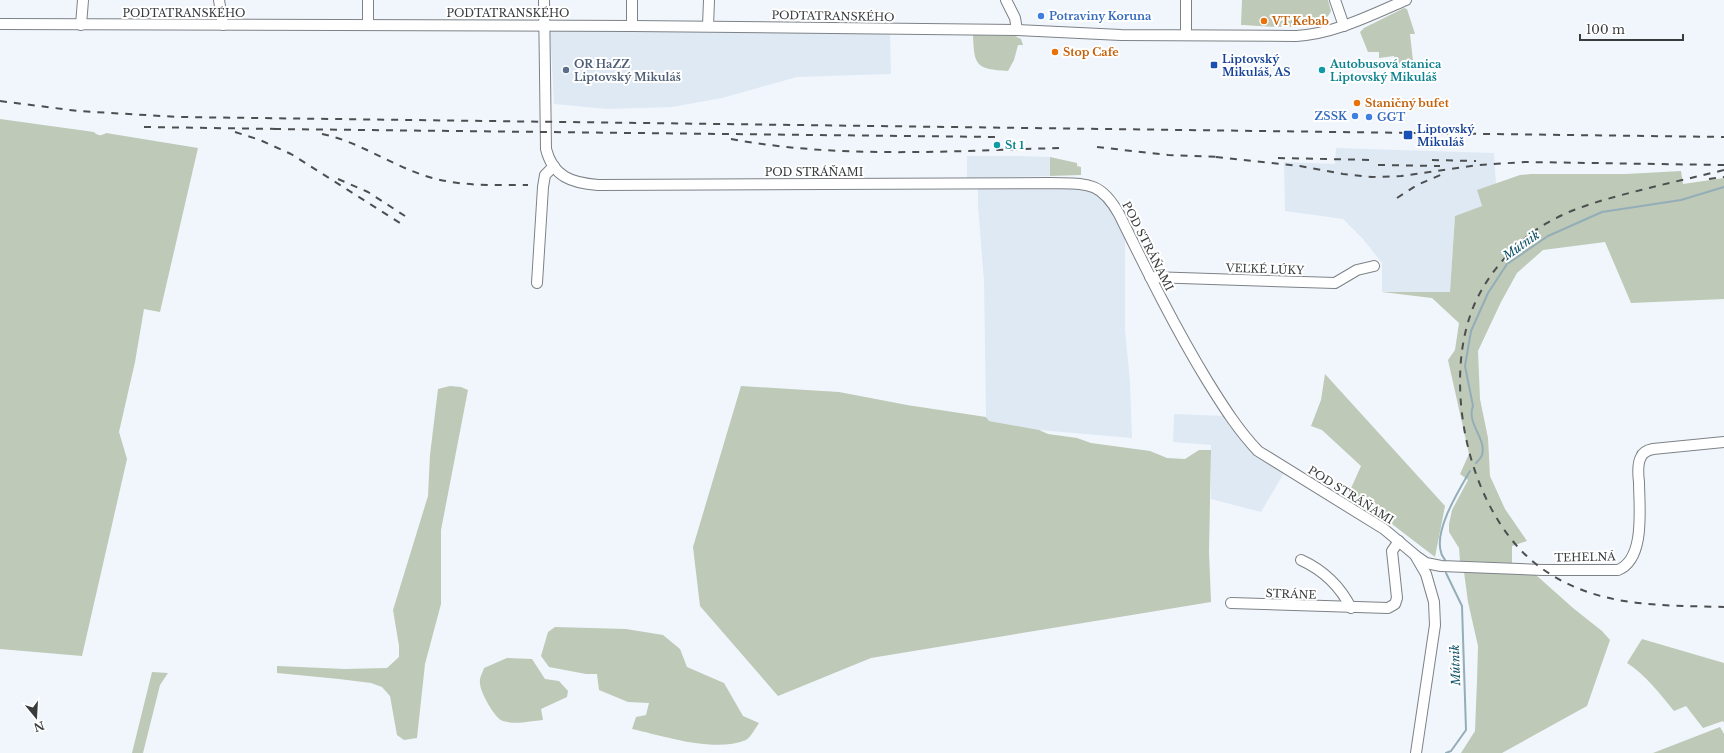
<svg xmlns="http://www.w3.org/2000/svg" width="1724" height="753" font-family="'Libre Baskerville',serif">
<rect width="100%" height="100%" fill="#f1f6fc"/>
<!-- built -->
<g fill="#dee9f4">
<path d="M550,27L890,32L891,74L797,77L722,98L672,107L608,109L554,104Z"/>
<path d="M1336,148L1494,153L1496,184L1477,190L1482,206L1455,216L1450,292H1382V263L1363,239L1343,219L1285,211L1284,162L1335,164Z"/>
<path d="M967,156H1021L1050,157V176L967,178Z"/>
<path d="M978,186L1069,188L1101,194L1111,206L1125,234V330L1130,381L1132,438L1039,430L989,421L986,417L984,281L978,206Z"/>
<path d="M1174,414L1225,416L1249,449L1260,458L1284,473L1261,512L1211,499V445L1173,442Z"/>
</g>
<!-- green -->
<g fill="#bec9b7">
<path d="M1242,0H1328L1331,11C1323,33 1261,26 1241,25Z"/>
<path d="M1404,8L1407,9L1415,34H1410L1413,61L1397,64L1394,56L1379,58V52H1368L1360,32L1364,28Z"/>
<path d="M973,35L1015,36L1021,39L1023,45H1018L1014,60L1008,71C976,69 974,66 973,35Z"/>
<path d="M0,119L94,132C98,136 101,136 106,133L198,148L160,312L144,309L135,362L119,432L127,459L82,656L0,649Z"/>
<path d="M1050,157L1077,163V166L1081,167V175L1050,176Z"/>
<path d="M1681,171L1683,184L1724,178V299L1631,303L1605,242L1543,250L1517,273L1501,302L1478,351L1480,399L1488,438L1490,476L1505,509L1527,541L1512,546V563L1460,561L1459,548L1449,532V524L1452,510L1468,480L1460,474L1469,454L1448,360L1455,350L1459,323L1432,298L1382,292H1450L1455,216L1482,206L1477,190L1520,175L1531,174H1626Z"/>
<path d="M1325,374L1445,506L1435,557L1388,521L1348,495L1361,466L1322,430L1311,426L1321,400Z"/>
<path d="M450,386L461,387L468,390L441,530V604L425,664L417,738L404,740L397,735L390,696L382,687L371,683L339,679L277,673V666L345,669L387,668L399,657V646L393,610L428,496L430,455L438,389Z"/>
<path d="M741,386L839,392L907,405L986,417L989,421L1039,430L1048,434L1077,438L1091,443L1150,451L1167,458L1185,459L1199,450H1211L1209,552L1211,602L871,658L778,696L700,606L693,547Z"/>
<path d="M1464,572L1536,575L1573,608L1602,631L1610,640L1587,706L1502,753H1461L1475,731L1477,681L1478,646L1468,602Z"/>
<path d="M555,627L626,629L663,635L680,649L687,667L724,683L743,716L759,723C756,727 751,737 746,740C714,753 664,736 632,729L636,717L646,715L649,703L628,702L599,690L597,674H586L549,667L541,656L548,632Z"/>
<path d="M1642,639L1724,663V723L1723,721L1703,728L1686,706L1674,711C1660,694 1646,675 1627,663Z"/>
<path d="M507,658L532,659L545,679L559,681L568,691L567,697L541,709L543,720C531,721 516,725 503,721C495,719 480,692 480,683C479,678 483,672 484,668Z"/>
<path d="M152,672L168,673L160,685L143,753H132Z"/>
<path d="M1720,727L1724,734V753H1653Z"/>
</g>
<g fill="none" stroke-linecap="round" stroke-linejoin="round">
<!-- stream -->
<g stroke="#93adb9" stroke-width="2">
<path d="M1476,463C1478,461 1481,458 1482,455C1487,439 1466,423 1473,406L1465,366L1471,331L1488,293L1507,264L1548,236L1602,212L1681,200L1724,187"/>
<path d="M1445,560C1444,558 1441,555 1441,552C1434,530 1459,490 1470,471"/>
<path d="M1446,753L1451,751L1466,730L1462,606L1446,573"/>
</g>
<!-- minor casing -->
<g stroke="#7d8287" stroke-width="12">
<g id="minor">
<path d="M219,0L223,25"/>
<path d="M368,0V25"/>
<path d="M544,0L546,149C553,177 572,183 598,185L1050,183C1086,184 1100,180 1119,214C1147,271 1175,328 1208,382C1223,406 1238,430 1258,451L1384,529L1415,555L1426,574L1434,602L1435,625L1416,753"/>
<path d="M632,0V26"/>
<path d="M1006,0L1015,18L1017,30"/>
<path d="M1335,0L1344,26"/>
<path d="M0,24L632,26L1017,30L1121,35L1296,36C1334,34 1371,15 1406,0"/>
<path d="M81,25L83,0"/>
<path d="M708,26L709,0"/>
<path d="M1186,35V0"/>
<path d="M1150,277L1335,283L1357,270L1374,266"/>
<path d="M537,283L543,187L545,175L554,166"/>
<path d="M1416,556L1426,563L1441,566L1543,570H1618C1646,559 1639,506 1639,482C1638,474 1637,464 1641,457C1643,452 1648,450 1653,449L1724,442"/>
<path d="M1301,560C1323,570 1340,586 1351,608"/>
<path d="M1231,603L1388,608L1395,604L1397,598L1392,551L1399,541"/>
</g>
</g>
<!-- minor -->
<use href="#minor" stroke="#fff" stroke-width="10"/>
<!-- rail -->
<g stroke="#4c4e50" stroke-width="2" stroke-dasharray="7 7" stroke-linecap="butt">
<path d="M0,101L78,111L179,117L1724,137"/>
<path d="M144,127L280,129"/>
<path d="M274,129L996,137"/>
<path d="M235,132L260,140L291,154L400,223"/>
<path d="M322,134C357,141 386,162 420,174C455,187 492,185 528,185"/>
<path d="M731,139C839,159 950,151 1059,148"/>
<path d="M1097,147L1168,155L1220,157"/>
<path d="M1216,157L1300,166L1343,174L1372,177L1401,176L1479,165L1525,162L1724,165"/>
<path d="M1278,158L1374,160"/>
<path d="M1432,160L1476,161"/>
<path d="M1378,165L1440,166"/>
<path d="M1724,170C1696,177 1668,183 1641,190C1602,200 1561,210 1529,235C1504,255 1480,285 1470,316C1443,395 1472,521 1544,570C1599,608 1660,605 1724,607"/>
<path d="M338,179L368,192L405,216"/>
<path d="M1709,179L1724,177"/>
<path d="M1397,198L1417,185L1443,174"/>
</g>
</g>
<!-- markers -->
<g fill="#3f7fe0" stroke="#fff" stroke-width="1.5">
<circle cx="1041" cy="16" r="4"/>
<circle cx="1355" cy="116" r="4"/>
<circle cx="1369" cy="117" r="4"/>
</g>
<g fill="#e8710a" stroke="#fff" stroke-width="1.5">
<circle cx="1264" cy="21" r="4"/>
<circle cx="1055" cy="52" r="4"/>
<circle cx="1357" cy="103" r="4"/>
</g>
<g fill="#1a4fb4" stroke="#fff" stroke-width="1.5">
<rect x="1210" y="61" width="8" height="8" rx="2"/>
<rect x="1403" y="130" width="10" height="10" rx="2"/>
</g>
<circle fill="#5c6f8a" stroke="#fff" stroke-width="1.5" cx="566" cy="70" r="4"/>
<g fill="#0f9aa8" stroke="#fff" stroke-width="1.5">
<circle cx="1322" cy="70" r="4"/>
<circle cx="997" cy="145" r="4"/>
</g>
<g text-anchor="middle" dominant-baseline="central" stroke-width="4" stroke-linejoin="round" paint-order="stroke">
<!-- street labels -->
<g font-size="11" fill="#393b3d" stroke="#fff">
<text x="184" y="13">PODTATRANSKÉHO</text>
<text x="508" y="13">PODTATRANSKÉHO</text>
<text transform="translate(833 16) rotate(1)">PODTATRANSKÉHO</text>
<text x="814" y="172">POD STRÁŇAMI</text>
<text transform="translate(1148 246) rotate(63)">POD STRÁŇAMI</text>
<text transform="translate(1265 269) rotate(2)">VEĽKÉ LÚKY</text>
<text transform="translate(1351 495) rotate(32)">POD STRÁŇAMI</text>
<text transform="translate(1585 557) rotate(-1)">TEHELNÁ</text>
<text transform="translate(1291 594) rotate(2)">STRÁNE</text>
</g>
<!-- shop labels -->
<g font-size="11" font-weight="bold" fill="#366cbe" stroke="#fff" text-anchor="start">
<text x="1049" y="16">Potraviny Koruna</text>
<text x="1347" y="116" text-anchor="end">ZSSK</text>
<text x="1377" y="117">GGT</text>
</g>
<!-- food labels -->
<g font-size="11" font-weight="bold" fill="#c56008" stroke="#fff" text-anchor="start">
<text x="1272" y="21">VT Kebab</text>
<text x="1063" y="52">Stop Cafe</text>
<text x="1365" y="103">Staničný bufet</text>
</g>
<!-- transit labels -->
<g font-size="11" font-weight="bold" fill="#164399" stroke="#fff" text-anchor="start">
<text x="1222" y="59">Liptovský<tspan x="1222" dy="13">Mikuláš, AS</tspan></text>
<text x="1417" y="129">Liptovský<tspan x="1417" dy="13">Mikuláš</tspan></text>
</g>
<!-- service labels -->
<g font-size="11" font-weight="bold" fill="#4e5e75" stroke="#fff" text-anchor="start">
<text x="574" y="64">OR HaZZ<tspan x="574" dy="13">Liptovský Mikuláš</tspan></text>
</g>
<!-- culture labels -->
<g font-size="11" font-weight="bold" fill="#0d838f" stroke="#fff" text-anchor="start">
<text x="1330" y="64">Autobusová stanica<tspan x="1330" dy="13">Liptovský Mikuláš</tspan></text>
<text x="1005" y="145">St 1</text>
</g>
<!-- water labels -->
<g font-size="12" font-style="italic" fill="#0c5269" stroke="#fff">
<text transform="translate(1521 245) rotate(-35)">Mútnik</text>
<text transform="translate(1455 665) rotate(-92)">Mútnik</text>
</g>
</g>
<!-- north arrow -->
<g transform="translate(36 717) rotate(162)" stroke="#ffffff" stroke-width="3" paint-order="stroke">
<path d="M0-3L7 15L0 10L-7 15Z" fill="#393b3d"/>
<text y="-6" font-size="11" font-weight="bold" text-anchor="middle" fill="#393b3d">N</text>
</g>
<!-- scale -->
<path d="M1580 34v6h103v-6" fill="none" stroke="#393b3d" stroke-width="2"/>
<text x="1586" y="34" font-size="12" fill="#393b3d" stroke="#ffffff" stroke-width="3" paint-order="stroke">100 m</text>
</svg>
